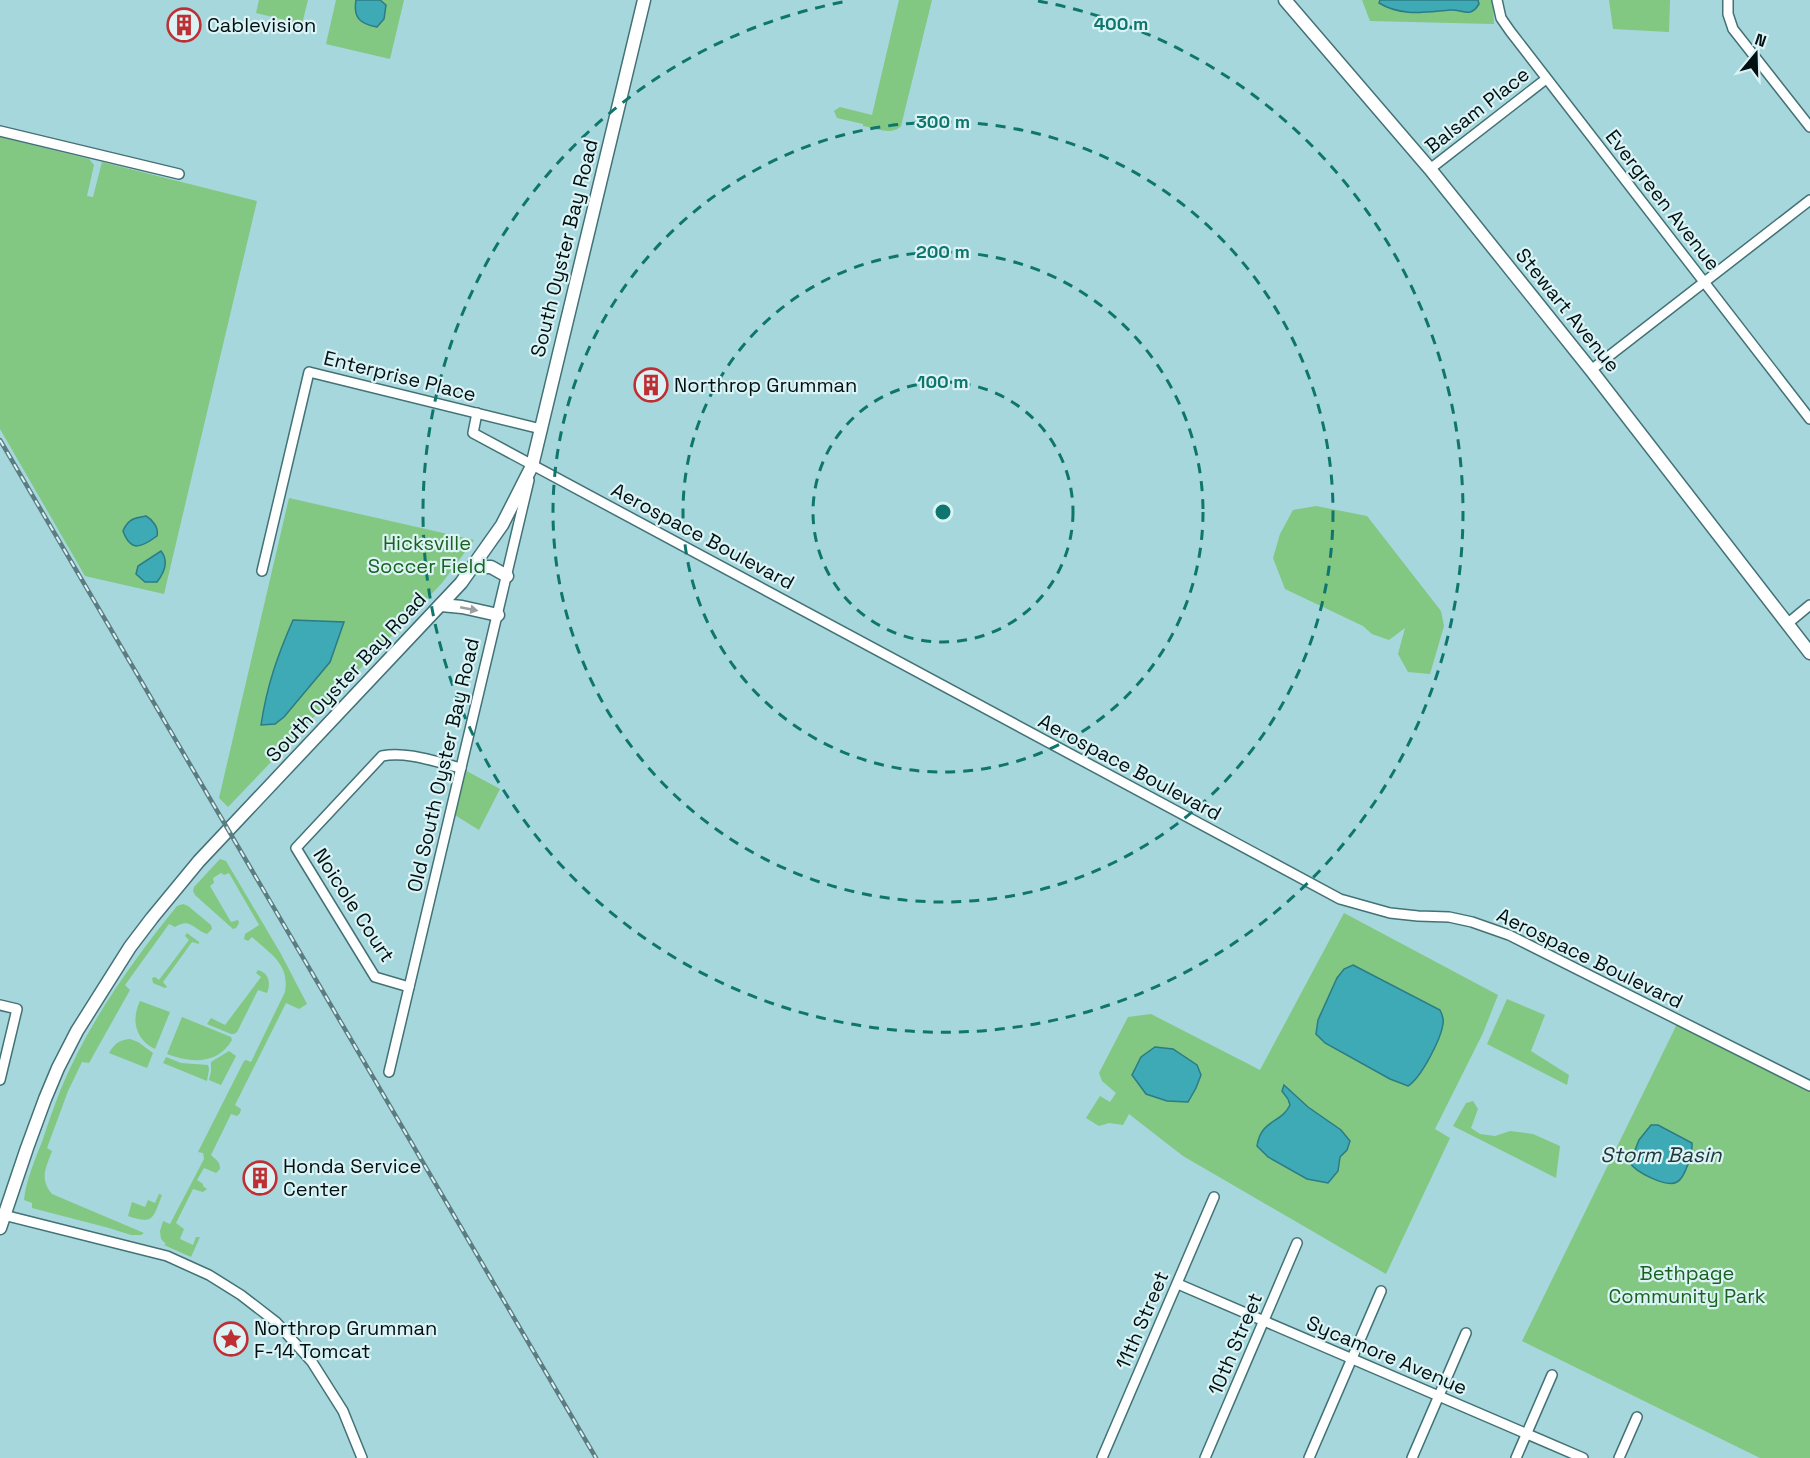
<svg xmlns="http://www.w3.org/2000/svg" width="1810" height="1458" font-family="'Space Grotesk',sans-serif">
<rect width="100%" height="100%" fill="#a6d7dc"/>
<!-- green -->
<g fill="#82c782">
<path d="M259,0H308L302,24L256,13Z"/>
<path d="M336,0H404L390,59L326,44Z"/>
<path d="M899,0H932L901,126C892,136 875,128 863,126V124L837,118L834,111L840,107L872,115Z"/>
<path d="M1362,0H1493L1494,24L1370,21Z"/>
<path d="M1609,0H1670L1669,32L1613,29Z"/>
<path d="M0,137L89,159L94,165L87,196L93,197L102,162L257,201L164,594L85,576L0,429Z"/>
<path d="M289,498L474,540L442,583L228,807L219,798Z"/>
<path d="M1316,506L1367,516L1441,611L1444,626L1430,674L1408,672L1398,654L1405,628L1389,640L1372,634L1363,626L1285,589L1273,558L1280,534L1293,510Z"/>
<path d="M461,768L500,789L479,830L450,812Z"/>
<path d="M220,859L226,861L281,954L307,1004L299,1009L286,1003L235,1105L241,1109L240,1113L237,1116L231,1114L211,1155C216,1160 220,1161 220,1169L216,1173L204,1168L197,1180L203,1184V1186L207,1189L203,1192L193,1189L176,1223L184,1229L180,1239L193,1245L196,1237H200L191,1257L164,1245L166,1244L161,1239L160,1231L163,1221L170,1224L204,1159L203,1153L198,1152L201,1146L244,1061L246,1060L251,1062L285,992C290,964 270,954 252,937L248,941L244,939L245,934L259,925L229,873L224,875L221,873L213,878L214,883L210,886L231,922L238,920L239,923L236,928L233,929L195,895L193,891L194,887Z"/>
<path d="M183,904L188,906L211,925L212,929L207,934C193,929 190,917 175,927L169,924L125,985L130,990L89,1063L82,1062L68,1091L47,1148L52,1151C46,1168 39,1178 52,1194L144,1233L141,1235H131L109,1228L32,1208V1203L24,1200C26,1179 36,1158 43,1139C48,1123 54,1107 60,1091C88,1023 131,963 177,906Z"/>
<path d="M1344,913L1498,995L1483,1033L1435,1129L1450,1138L1386,1274L1183,1156L1129,1114L1123,1125L1109,1123L1099,1126L1086,1118L1100,1096L1110,1102L1116,1093L1102,1081L1099,1073L1128,1017L1151,1014L1260,1070Z"/>
<path d="M187,933L199,942V944L192,942L163,982L167,987L165,988L153,983L152,978L155,977L159,980L189,940L185,936Z"/>
<path d="M258,970C269,973 271,983 267,993L258,990L237,1032L234,1034H231L207,1024L211,1018L225,1025L261,977L256,973Z"/>
<path d="M1507,999L1545,1015L1531,1051L1569,1075L1567,1085L1487,1044Z"/>
<path d="M140,1001L170,1012L155,1049C135,1039 131,1020 140,1001Z"/>
<path d="M182,1017L231,1037L232,1040C217,1065 191,1063 167,1054Z"/>
<path d="M1677,1024L1810,1092V1458H1760L1522,1341Z"/>
<path d="M130,1039L138,1042L153,1053L147,1068L109,1053C115,1043 119,1040 130,1039Z"/>
<path d="M229,1051L236,1056L221,1085L209,1080L211,1072V1062Z"/>
<path d="M166,1057L181,1063L208,1065L209,1069L207,1081L163,1063Z"/>
<path d="M1473,1101L1478,1109L1471,1128L1480,1134L1495,1136L1510,1131L1533,1134L1560,1146L1556,1178L1453,1126L1466,1103Z"/>
<path d="M159,1194L162,1195C153,1218 154,1225 128,1216L132,1202L145,1207L148,1200L155,1203Z"/>
</g>
<!-- water -->
<g fill="#3daab5" stroke="#2b7c84" stroke-width="1.5">
<path d="M356,0H380L386,5L384,19L377,27C360,24 353,18 356,0Z"/>
<path d="M1380,0H1478L1479,4C1470,19 1463,9 1450,10C1425,12 1402,17 1379,3Z"/>
<path d="M146,516C153,520 159,528 157,536C142,547 131,553 123,531C128,519 134,518 146,516Z"/>
<path d="M161,551C169,561 164,573 157,582H145L136,574L138,566Z"/>
<path d="M293,620L344,622L330,662L284,717L275,724L261,725C267,685 277,657 293,620Z"/>
<path d="M1353,965L1440,1010C1442,1014 1444,1019 1443,1024C1441,1039 1421,1078 1408,1086L1390,1079L1325,1043L1316,1034L1318,1020L1337,978L1344,969Z"/>
<path d="M1155,1047L1173,1049L1197,1065L1201,1075L1196,1088L1188,1102L1167,1101L1146,1094L1132,1075L1141,1057Z"/>
<path d="M1284,1085L1308,1107L1341,1130L1350,1141L1347,1150L1340,1157L1338,1171L1328,1183L1307,1179L1268,1157L1257,1146C1261,1119 1281,1124 1290,1105L1288,1099L1282,1091Z"/>
<path d="M1651,1125H1658L1692,1143C1693,1152 1685,1178 1677,1182C1666,1188 1636,1172 1630,1163L1639,1140Z"/>
</g>
<g fill="none" stroke-linecap="round" stroke-linejoin="round">
<!-- minor casing -->
<g stroke="#437276" stroke-width="12">
<g id="minor">
<path d="M1497,0L1501,18L1510,31L1810,419"/>
<path d="M1728,0V14L1733,29L1810,127"/>
<path d="M0,131L179,174"/>
<path d="M1430,169L1546,79"/>
<path d="M1591,370L1810,200"/>
<path d="M477,413L473,433L1340,899L1390,913L1418,916L1449,917L1472,922L1509,935L1810,1086"/>
<path d="M262,571L309,372L541,429"/>
<path d="M1787,624L1810,605"/>
<path d="M409,987L375,977L296,848L382,756C407,751 436,762 461,768"/>
<path d="M0,1005L17,1009L0,1080"/>
<path d="M389,1072L529,480"/>
<path d="M0,1214L167,1256L209,1275L241,1295L276,1322L312,1362L343,1411L362,1458"/>
<path d="M1178,1284L1583,1458"/>
<path d="M1102,1458L1214,1197"/>
<path d="M1205,1458L1297,1243"/>
<path d="M1309,1458L1381,1291"/>
<path d="M1412,1458L1466,1333"/>
<path d="M1516,1458L1552,1375"/>
<path d="M1619,1458L1637,1417"/>
</g>
</g>
<!-- major casing -->
<g stroke="#437276" stroke-width="15">
<g id="major">
<path d="M1285,0L1430,169L1591,370L1810,653"/>
<path d="M473,567H491L507,576"/>
<path d="M441,605L462,607L498,615"/>
<path d="M0,1228L27,1148L45,1099L58,1068L77,1031L130,947L152,918L199,861L461,583L502,525L532,466L644,0"/>
</g>
</g>
<!-- minor -->
<use href="#minor" stroke="#fff" stroke-width="9"/>
<!-- major -->
<use href="#major" stroke="#fff" stroke-width="12"/>
<!-- rail casing -->
<g stroke="#5b7c80" stroke-width="4.5">
<path id="rail" d="M0,440L596,1458"/>
</g>
<!-- rail -->
<use href="#rail" stroke="#dbf3f5" stroke-width="2" stroke-dasharray="7" stroke-linecap="butt"/>
</g>
<!-- one-way arrows -->
<defs><path id="oneway-solid" d="M-6-.8H1V-3.2L6.5 0L1 3.2V.8H-6Z" transform="scale(1.5)"/></defs>
<use fill="#999fa0" href="#oneway-solid" transform="translate(469 609) rotate(11)"/>
<!-- distance rings -->
<g fill="none" stroke="#0f766e" stroke-width="3" stroke-dasharray="10 8">
<circle cx="943" cy="512" r="130"/>
<circle cx="943" cy="512" r="260"/>
<circle cx="943" cy="512" r="390"/>
<path d="M1038 1A520 520 0 1 1 848 1"/>
</g>
<!-- icons -->
<defs>
<g id="building-ring" transform="scale(1.725)"><circle r="9.5" fill="#dbf3f5" stroke="#be2f34" stroke-width="1.5"/><path d="M-4-6H4V6H1V3H-1V6H-4ZM-2.5-4.3h1.7v1.8h-1.7ZM.8-4.3h1.7v1.8H.8ZM-2.5-1h1.7V.8h-1.7ZM.8-1h1.7V.8H.8Z" fill="#be2f34"/></g>
<g id="sight-ring" transform="scale(1.725)"><circle r="9.5" fill="#dbf3f5" stroke="#be2f34" stroke-width="1.5"/><path d="M0-6L1.8-2.2L6-1.7L2.9 1.2L3.7 5.4L0 3.3L-3.7 5.4L-2.9 1.2L-6-1.7L-1.8-2.2Z" fill="#be2f34"/></g>
</defs>
<g fill-rule="evenodd">
<use href="#building-ring" x="184" y="25"/>
<use href="#building-ring" x="651" y="385"/>
<use href="#building-ring" x="260" y="1178"/>
<use href="#sight-ring" x="231" y="1339"/>
</g>
<g text-anchor="middle" dominant-baseline="central" stroke-width="4.5" stroke-linejoin="round" paint-order="stroke">
<!-- poi labels -->
<g font-size="20" fill="#011012" stroke="#dbf3f5" text-anchor="start">
<text x="207" y="25">Cablevision</text>
<text x="674" y="385">Northrop Grumman</text>
<text x="283" y="1166">Honda Service<tspan x="283" dy="23">Center</tspan></text>
<text x="254" y="1328">Northrop Grumman<tspan x="254" dy="23">F-14 Tomcat</tspan></text>
</g>
<!-- street labels -->
<g font-size="20" fill="#011012" stroke="#dbf3f5">
<text transform="translate(1477 110) rotate(-38)">Balsam Place</text>
<text transform="translate(1663 200) rotate(52)">Evergreen Avenue</text>
<text transform="translate(564 248) rotate(-76)">South Oyster Bay Road</text>
<text transform="translate(1568 310) rotate(51)">Stewart Avenue</text>
<text transform="translate(400 376) rotate(14)">Enterprise Place</text>
<text transform="translate(703 536) rotate(28)">Aerospace Boulevard</text>
<text transform="translate(346 677) rotate(-47)">South Oyster Bay Road</text>
<text transform="translate(443 765) rotate(-77)">Old South Oyster Bay Road</text>
<text transform="translate(1130 767) rotate(28)">Aerospace Boulevard</text>
<text transform="translate(354 905) rotate(57)">Noicole Court</text>
<text transform="translate(1590 958) rotate(26)">Aerospace Boulevard</text>
<text transform="translate(1142 1320) rotate(-67)">11th Street</text>
<text transform="translate(1235 1344) rotate(-67)">10th Street</text>
<text transform="translate(1387 1355) rotate(23)">Sycamore Avenue</text>
</g>
<!-- park labels -->
<g font-size="20" fill="#19611e" stroke="#dbf3f5">
<text x="427" y="543">Hicksville<tspan x="427" dy="23">Soccer Field</tspan></text>
<text x="1687" y="1273">Bethpage<tspan x="1687" dy="23">Community Park</tspan></text>
</g>
<!-- water labels -->
<g font-size="21" font-style="italic" fill="#21393c" stroke="#dbf3f5">
<text x="1661" y="1154">Storm Basin</text>
</g>
</g>
<circle cx="943" cy="512" r="9" fill="#0f766e" stroke="#dbf3f5" stroke-width="3"/>
<g font-size="18" text-anchor="middle" font-weight="bold" fill="#0f766e" stroke="#dbf3f5" stroke-width="4.5" stroke-linejoin="round" paint-order="stroke">
<text x="1121" y="30">400 m</text>
<text x="943" y="128">300 m</text>
<text x="943" y="258">200 m</text>
<text x="943" y="388">100 m</text>
</g>
<!-- north arrow -->
<g transform="translate(1756 54) rotate(19)" stroke="#dbf3f5" stroke-width="4.5" paint-order="stroke">
<path d="M0-4.5L10 22L0 15L-10 22Z" fill="#011012"/>
<text y="-9" font-size="16" font-weight="bold" text-anchor="middle" fill="#011012">N</text>
</g>
</svg>
